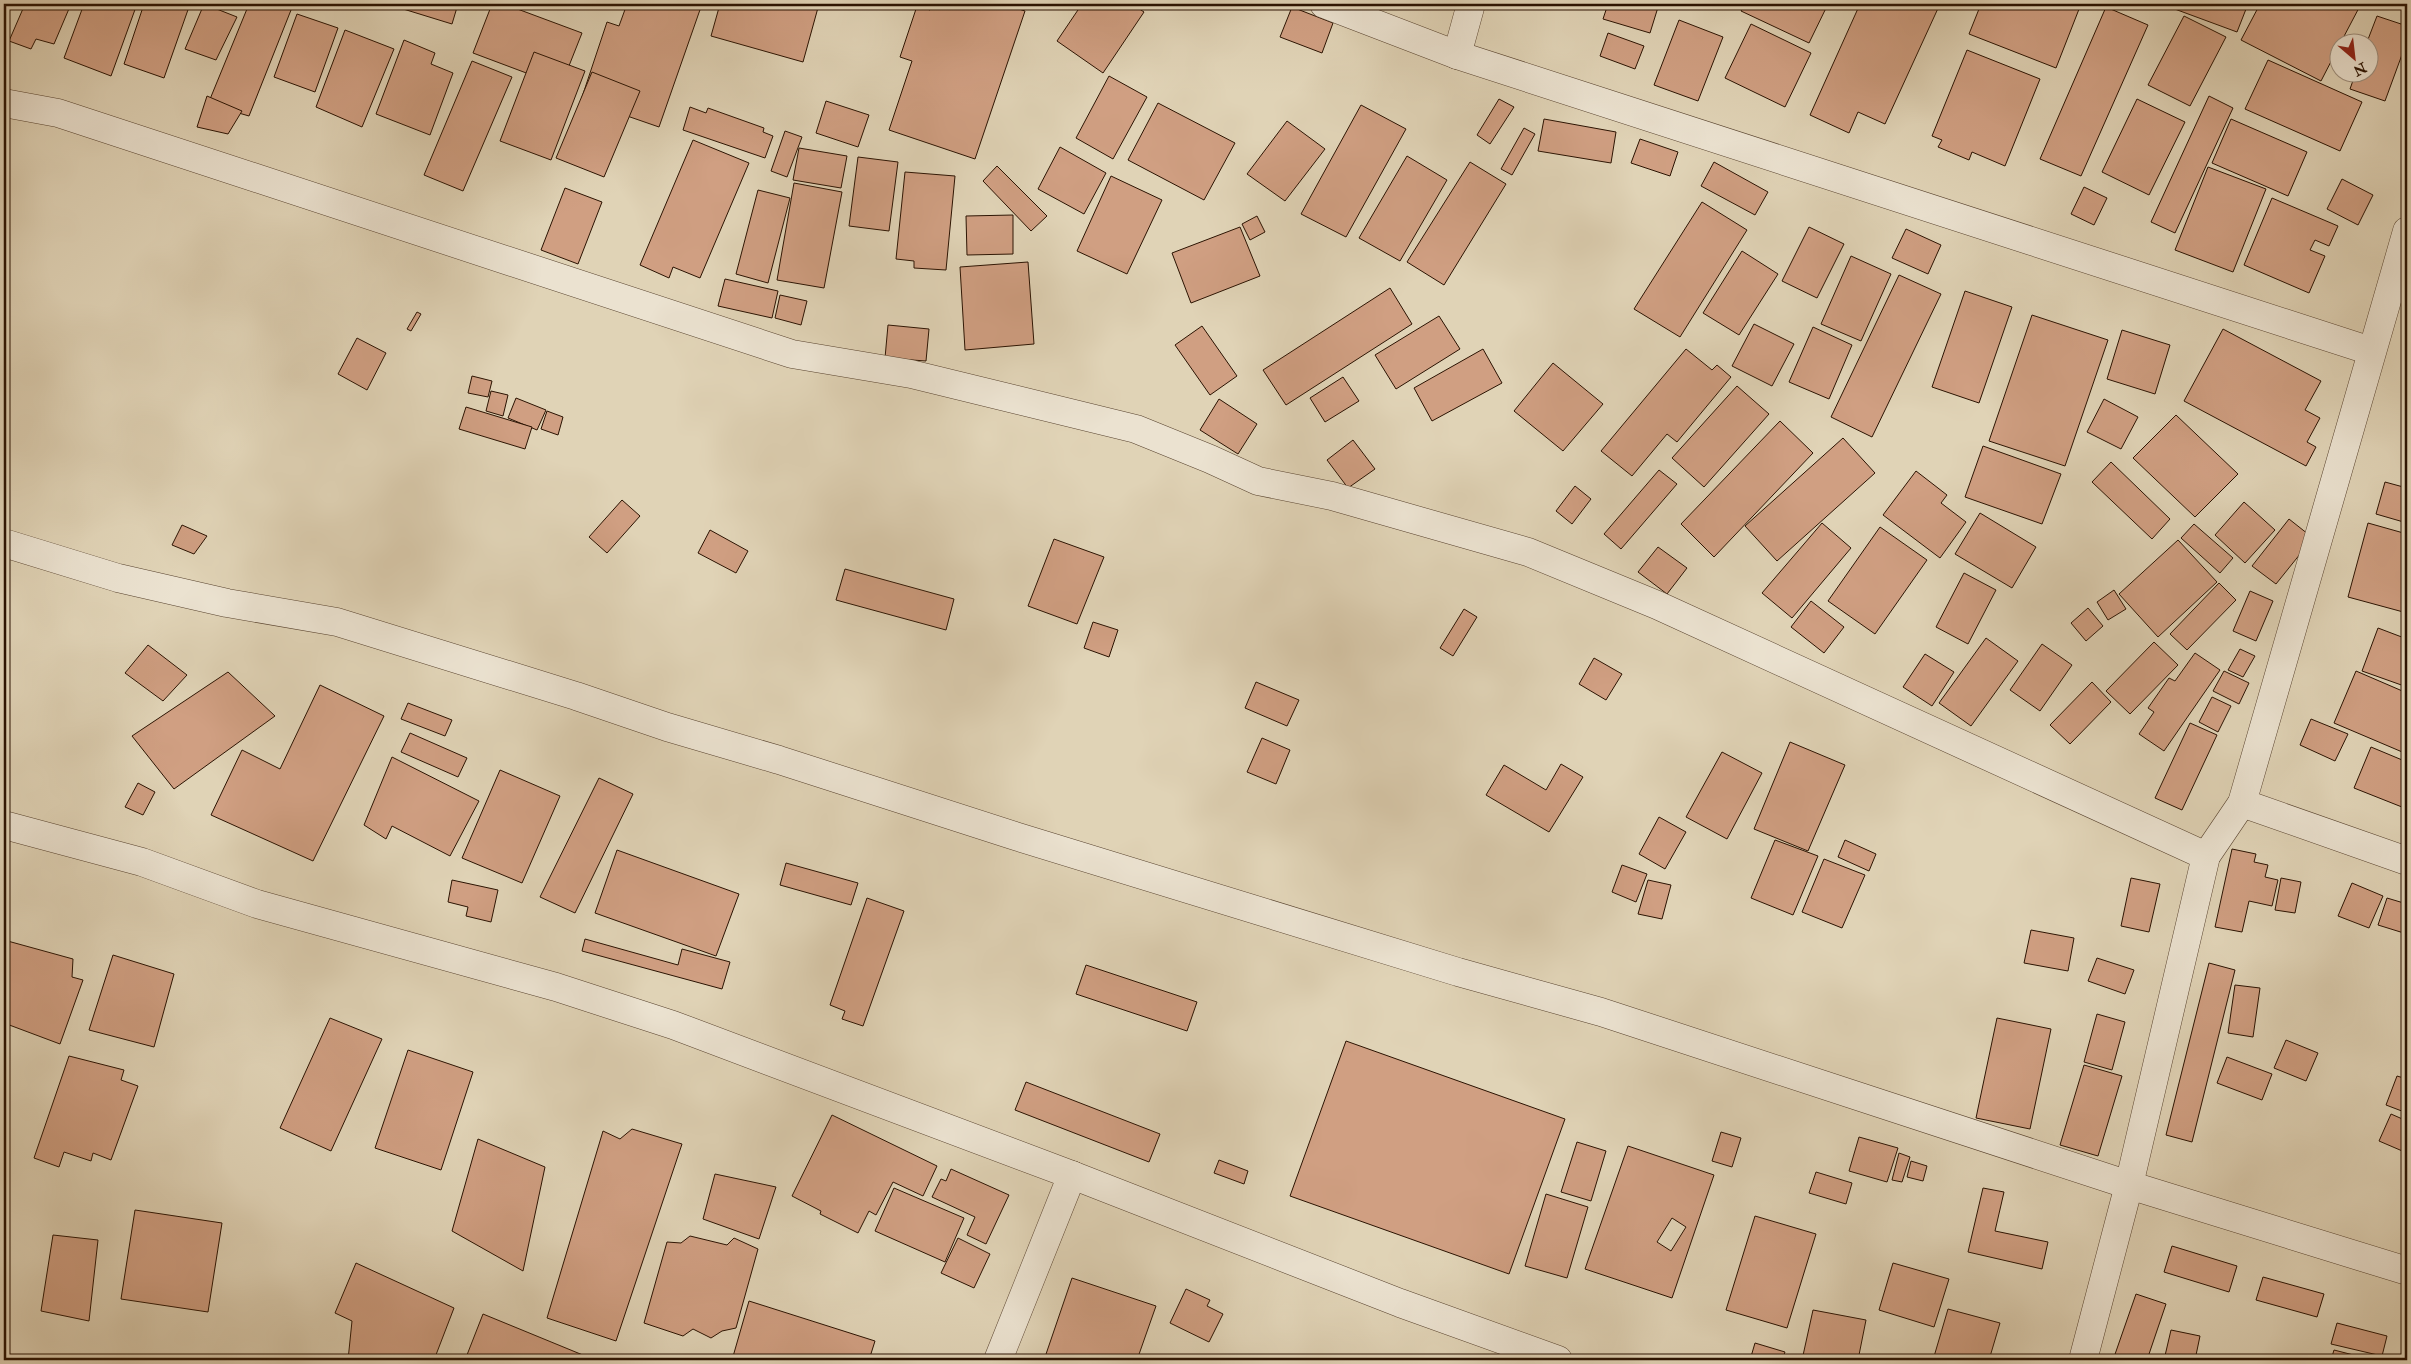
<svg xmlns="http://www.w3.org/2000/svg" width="2411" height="1364" font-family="'IM FELL Double Pica',serif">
<rect width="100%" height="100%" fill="#e0d3b6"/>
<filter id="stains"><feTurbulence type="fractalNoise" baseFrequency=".004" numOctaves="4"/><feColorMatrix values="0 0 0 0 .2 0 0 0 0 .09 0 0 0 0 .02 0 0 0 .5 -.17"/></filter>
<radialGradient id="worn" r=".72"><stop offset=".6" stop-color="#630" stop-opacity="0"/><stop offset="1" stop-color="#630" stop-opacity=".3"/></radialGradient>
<!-- building -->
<g fill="#d09f82" stroke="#2b1302" fill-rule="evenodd">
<path d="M25,4H71L54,44L36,39L31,49L9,41Z"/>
<path d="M84,4H137L111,76L64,58Z"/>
<path d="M144,4H190L164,78L124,64Z"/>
<path d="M204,4L237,17L216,60L185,49Z"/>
<path d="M249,4L293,5L249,116L208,104Z"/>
<path d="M387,4H458L452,24Z"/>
<path d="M492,4H504L582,33L561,86L473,53Z"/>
<path d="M627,4H702L659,127L581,100L607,22L619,26Z"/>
<path d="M720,4H819L803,62L711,36Z"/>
<path d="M931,4H1003L1025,11L975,159L889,130L912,61L900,57L917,6L930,10Z"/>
<path d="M1082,4H1132L1144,12L1103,73L1057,41Z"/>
<path d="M1608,4H1659L1650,33L1603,19Z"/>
<path d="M1745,4H1828L1809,43L1741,11Z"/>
<path d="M1860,4H1940L1885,124L1858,112L1849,133L1810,115Z"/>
<path d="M1981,4H2081L2056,68L1969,34Z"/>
<path d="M2174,4H2248L2237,32L2172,8Z"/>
<path d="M2260,4H2361L2341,42H2338V48L2321,81L2241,40Z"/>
<path d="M1292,7L1333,23L1322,53L1280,37Z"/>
<path d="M2106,7L2148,25L2081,176L2040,159Z"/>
<path d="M297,14L338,28L315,92L274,77Z"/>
<path d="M2184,16L2226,37L2190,106L2148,85Z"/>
<path d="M2377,16L2407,26V41L2385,101L2350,89L2356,72H2368L2367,42Z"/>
<path d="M1679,20L1723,37L1698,101L1654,85Z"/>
<path d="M1751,24L1811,53L1785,107L1725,78Z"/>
<path d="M345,30L394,49L362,127L316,107Z"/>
<path d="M1608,33L1644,46L1635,69L1600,56Z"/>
<path d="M404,40L435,53L431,64L453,73L430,135L376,114Z"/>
<path d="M1967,50L2040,79L2005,166L1972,152L1969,160L1938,147L1942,140L1932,136Z"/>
<path d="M534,52L585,71L551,160L500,141Z"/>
<path d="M2268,60L2362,102L2340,151L2245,109Z"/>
<path d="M472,61L512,77L463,191L424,175Z"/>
<path d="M592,72L640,91L604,177L556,158Z"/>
<path d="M1109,76L1147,97L1113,159L1076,138Z"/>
<path d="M207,96L242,111L228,134L197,127Z"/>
<path d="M2209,96L2233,108L2175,233L2151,222Z"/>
<path d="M1499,99L1514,107L1490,144L1477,135Z"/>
<path d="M2137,99L2185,122L2149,195L2102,172Z"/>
<path d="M826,101L869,115L858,147L816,133Z"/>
<path d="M1158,103L1235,143L1204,200L1128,160Z"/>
<path d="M1361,105L1406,129L1346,237L1301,214Z"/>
<path d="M690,107L706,113L708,108L764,128L763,132L773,136L765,158L683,130Z"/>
<path d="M1544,119L1616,132L1611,163L1538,151Z"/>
<path d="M2231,119L2307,152L2288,196L2212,163Z"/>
<path d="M1287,121L1325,149L1285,201L1247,174Z"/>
<path d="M1524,128L1535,134L1512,175L1501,169Z"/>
<path d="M785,131L802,137L787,177L771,171Z"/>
<path d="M1640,139L1678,152L1670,176L1631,163Z"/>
<path d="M693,140L749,163L700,278L673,267L669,278L640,265Z"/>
<path d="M1060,147L1106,173L1084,214L1038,189Z"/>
<path d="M799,148L847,156L841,188L793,180Z"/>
<path d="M1407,156L1447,180L1400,261L1359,238Z"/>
<path d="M858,157L898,162L889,231L849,226Z"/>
<path d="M1470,162L1506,184L1444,285L1407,262Z"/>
<path d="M1714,162L1768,192L1755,215L1701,186Z"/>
<path d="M997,166L1047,216L1031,231L983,181Z"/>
<path d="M2208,167L2266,189L2233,272L2175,250Z"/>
<path d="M905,172L955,176L946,270L914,268V261L896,259Z"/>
<path d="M1111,176L1162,200L1127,274L1077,251Z"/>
<path d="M2342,179L2373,195L2358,225L2327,209Z"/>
<path d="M794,183L842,192L824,288L777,280Z"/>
<path d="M2084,187L2107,198L2094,225L2071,214Z"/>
<path d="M565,188L602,202L578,264L541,250Z"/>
<path d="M758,190L790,198L768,283L736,274Z"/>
<path d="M2272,198L2338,226L2329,246L2315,240L2310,250L2325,256L2309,293L2244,265Z"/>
<path d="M1702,202L1747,230L1680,337L1634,309Z"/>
<path d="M1013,215V254L967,255L966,216Z"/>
<path d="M1257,216L1265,232L1250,240L1242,224Z"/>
<path d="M1240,227L1260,276L1191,303L1172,253Z"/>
<path d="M1809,227L1844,244L1817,298L1782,281Z"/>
<path d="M1906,229L1941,245L1928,274L1892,258Z"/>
<path d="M1742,251L1778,274L1739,335L1703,313Z"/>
<path d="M1851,256L1891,274L1861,341L1821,324Z"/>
<path d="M1028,262L1034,344L965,350L960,267Z"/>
<path d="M1899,275L1941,294L1872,437L1831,417Z"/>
<path d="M725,279L778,291L772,318L718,306Z"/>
<path d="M1390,288L1412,324L1286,405L1263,370Z"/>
<path d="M1965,291L2012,307L1979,403L1932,387Z"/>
<path d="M780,295L807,301L801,325L775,318Z"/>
<path d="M417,312L421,314L411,331L407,329Z"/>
<path d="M2032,315L2108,340L2065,466L1989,441Z"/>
<path d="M1439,316L1460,349L1396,389L1375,355Z"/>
<path d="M1754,324L1794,344L1772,386L1732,366Z"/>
<path d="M888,325L929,329L926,361L885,358Z"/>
<path d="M1202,326L1237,376L1210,395L1175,345Z"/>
<path d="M1813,327L1852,345L1829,399L1789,382Z"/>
<path d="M2223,329L2321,381L2305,410L2320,418L2307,442L2316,447L2306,466L2184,401Z"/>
<path d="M2122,330L2170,345L2155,394L2107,379Z"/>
<path d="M357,338L386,353L367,390L338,374Z"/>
<path d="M1483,349L1502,383L1432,421L1414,388Z"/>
<path d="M1686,349L1712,370L1717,365L1731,377L1677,442L1667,434L1632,476L1601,451Z"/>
<path d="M1553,363L1603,404L1563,451L1514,411Z"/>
<path d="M472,376L492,381L488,397L468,393Z"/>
<path d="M1343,377L1359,401L1325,422L1310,398Z"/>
<path d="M1737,386L1769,414L1704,487L1672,458Z"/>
<path d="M491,391L508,395L503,416L486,411Z"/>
<path d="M516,398L546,410L537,430L508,418Z"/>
<path d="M1219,399L1257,424L1238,454L1200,430Z"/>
<path d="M2104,399L2138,417L2121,449L2087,432Z"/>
<path d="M466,407L532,427L525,449L459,429Z"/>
<path d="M547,411L563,417L558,435L541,429Z"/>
<path d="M2176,415L2238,474L2195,517L2133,458Z"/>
<path d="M1780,421L1813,453L1714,557L1681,524Z"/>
<path d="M1843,438L1875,473L1777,561L1745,526Z"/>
<path d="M1353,440L1375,469L1348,488L1327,460Z"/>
<path d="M1983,446L2061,474L2042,524L1965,497Z"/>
<path d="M2111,462L2170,519L2152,539L2092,482Z"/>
<path d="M1659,470L1677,484L1621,549L1604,534Z"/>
<path d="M1916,471L1947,495L1941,503L1966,522L1940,558L1883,515Z"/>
<path d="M2385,482L2407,488V523L2376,514Z"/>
<path d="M1575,486L1591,499L1572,524L1556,511Z"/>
<path d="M622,500L640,516L607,553L589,537Z"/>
<path d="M2244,502L2275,530L2245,563L2215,535Z"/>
<path d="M1980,513L2036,547L2012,588L1955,554Z"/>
<path d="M2289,519L2313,538L2276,584L2252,566Z"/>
<path d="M1822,523L1851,548L1792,618L1762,593Z"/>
<path d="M2368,523L2407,534V613L2348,597Z"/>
<path d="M2194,524L2233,558L2220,573L2181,538Z"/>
<path d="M182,525L207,536L194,554L172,545Z"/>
<path d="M1880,527L1927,560L1875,634L1828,601Z"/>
<path d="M710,530L748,551L736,573L698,553Z"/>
<path d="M1054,539L1104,557L1077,624L1028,606Z"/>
<path d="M2178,540L2217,582L2158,637L2119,594Z"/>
<path d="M1658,547L1687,568L1667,594L1638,572Z"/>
<path d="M845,569L954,599L946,630L836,600Z"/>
<path d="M1964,573L1996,590L1968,644L1936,627Z"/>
<path d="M2219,583L2236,600L2187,650L2170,634Z"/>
<path d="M2114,590L2126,609L2108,620L2097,602Z"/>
<path d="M2250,591L2273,601L2256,641L2233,631Z"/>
<path d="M1811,601L1844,627L1824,653L1791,627Z"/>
<path d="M2088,608L2103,626L2086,641L2071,623Z"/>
<path d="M1464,609L1477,617L1453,656L1440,648Z"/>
<path d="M1093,622L1118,630L1109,657L1084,648Z"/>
<path d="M2378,628L2407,639V687L2362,671Z"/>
<path d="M1986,638L2018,661L1971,726L1939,703Z"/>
<path d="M2154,642L2178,665L2130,714L2106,691Z"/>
<path d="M2042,644L2072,665L2040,711L2010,690Z"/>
<path d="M148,645L187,675L163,701L125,673Z"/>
<path d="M2240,649L2255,656L2243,677L2228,670Z"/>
<path d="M2195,653L2220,670L2164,751L2139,734L2154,712L2148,708L2169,678L2175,681Z"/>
<path d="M1925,654L1954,672L1932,706L1903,687Z"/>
<path d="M1594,658L1622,674L1606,700L1579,684Z"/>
<path d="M2224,671L2249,683L2239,704L2213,691Z"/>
<path d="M2356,671L2407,693V754L2334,723Z"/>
<path d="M228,672L275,716L174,789L132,736Z"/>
<path d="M1256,682L1299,700L1287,726L1245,708Z"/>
<path d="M2092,682L2111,702L2070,744L2050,725Z"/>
<path d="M320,685L384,716L313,861L211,815L242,750L280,769Z"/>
<path d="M2212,697L2231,706L2218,732L2199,722Z"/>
<path d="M408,703L452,720L445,736L401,719Z"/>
<path d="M2311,719L2348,734L2335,761L2300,745Z"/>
<path d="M2190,723L2217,735L2182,810L2155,798Z"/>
<path d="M410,733L467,758L458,777L401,752Z"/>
<path d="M1262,738L1290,750L1276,784L1247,772Z"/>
<path d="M1790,742L1845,765L1808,851L1754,829Z"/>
<path d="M2371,747L2407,762V809L2354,788Z"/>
<path d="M1722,752L1762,773L1727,839L1686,817Z"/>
<path d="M392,757L479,801L450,856L392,826L386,839L364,825Z"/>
<path d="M1561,764L1583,777L1549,832L1486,795L1504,765L1546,790Z"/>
<path d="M500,770L560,796L522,883L462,858Z"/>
<path d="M599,778L633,794L575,913L540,897Z"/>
<path d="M138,783L155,792L143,815L125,807Z"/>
<path d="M1659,817L1686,832L1665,869L1639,854Z"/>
<path d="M1775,840L1818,856L1793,915L1751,898Z"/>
<path d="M1845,840L1876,854L1869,871L1838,857Z"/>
<path d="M2232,849L2256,854L2254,862L2268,865L2265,877L2278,880L2272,906L2249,901L2242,932L2215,927Z"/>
<path d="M617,850L739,894L716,956L595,913Z"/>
<path d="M1824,859L1865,875L1842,928L1802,912Z"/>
<path d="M786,863L858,883L851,905L780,885Z"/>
<path d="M1622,865L1647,874L1636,902L1612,892Z"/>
<path d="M2131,878L2160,884L2149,932L2121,926Z"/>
<path d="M2281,878L2301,882L2295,913L2275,910Z"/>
<path d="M452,880L498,890L491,922L466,916L468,907L448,902Z"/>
<path d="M1648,880L1671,885L1662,919L1638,914Z"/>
<path d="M2352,883L2383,896L2369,928L2338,916Z"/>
<path d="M867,898L904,911L863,1026L842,1019L845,1011L830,1005Z"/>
<path d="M2387,898L2407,904V934L2378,925Z"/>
<path d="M2031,930L2074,938L2068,971L2024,963Z"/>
<path d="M585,939L678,965L682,949L730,962L722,989L582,951Z"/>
<path d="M4,940L73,959L72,977L83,980L60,1044L4,1023Z"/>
<path d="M113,955L174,974L154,1047L89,1030Z"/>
<path d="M2097,958L2134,970L2125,994L2088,981Z"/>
<path d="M2209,963L2235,970L2192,1142L2166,1135Z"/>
<path d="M1086,965L1197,1002L1187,1031L1076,994Z"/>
<path d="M2235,985L2260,988L2253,1037L2228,1033Z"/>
<path d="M2097,1014L2125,1022L2112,1070L2084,1062Z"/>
<path d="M330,1018L382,1039L331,1151L280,1128Z"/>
<path d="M1997,1018L2051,1029L2030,1129L1976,1118Z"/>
<path d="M2286,1040L2318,1053L2306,1081L2274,1068Z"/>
<path d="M1346,1041L1565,1119L1509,1274L1290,1196Z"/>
<path d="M408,1050L473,1072L441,1170L375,1148Z"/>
<path d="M69,1056L124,1070L121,1080L138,1086L111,1160L93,1153L91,1161L64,1152L59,1167L34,1158Z"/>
<path d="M2227,1057L2272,1074L2262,1100L2217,1083Z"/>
<path d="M2084,1065L2122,1076L2098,1156L2060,1145Z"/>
<path d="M2397,1076L2407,1079V1113L2386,1105Z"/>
<path d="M1026,1082L1160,1134L1149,1162L1015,1110Z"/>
<path d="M2391,1114L2407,1121V1153L2379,1141Z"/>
<path d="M832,1115L937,1166L923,1196L893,1182L876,1215L869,1211L858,1233L820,1214L821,1211L792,1196Z"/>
<path d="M632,1129L682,1144L616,1341L547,1318L603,1131L620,1139Z"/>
<path d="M1721,1132L1741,1138L1732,1167L1712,1161Z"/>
<path d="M1859,1137L1898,1148L1887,1182L1849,1171Z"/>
<path d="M478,1139L545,1167L523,1271L452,1231Z"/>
<path d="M1577,1142L1606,1151L1591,1201L1561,1192Z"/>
<path d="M1628,1146L1714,1175L1672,1298L1585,1269ZM1672,1218L1686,1227L1671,1251L1657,1242Z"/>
<path d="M1899,1153L1910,1157L1902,1182L1892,1180Z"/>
<path d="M1219,1160L1248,1171L1244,1184L1214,1173Z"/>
<path d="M1911,1161L1927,1166L1923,1181L1907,1177Z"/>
<path d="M951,1169L1009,1195L986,1244L967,1235L975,1217L932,1197L941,1179L946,1181Z"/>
<path d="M1816,1172L1852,1183L1846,1204L1809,1193Z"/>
<path d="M715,1174L776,1187L759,1239L703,1219Z"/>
<path d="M894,1188L964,1218L945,1262L875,1231Z"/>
<path d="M1983,1188L2004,1192L1995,1231L2048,1242L2042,1269L1968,1252Z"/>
<path d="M1546,1194L1588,1207L1567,1278L1525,1266Z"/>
<path d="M135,1210L222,1223L208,1312L121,1299Z"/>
<path d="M1755,1216L1816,1234L1787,1328L1726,1310Z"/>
<path d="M53,1235L98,1240L89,1321L41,1311Z"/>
<path d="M690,1236L727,1245L734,1238L758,1249L736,1328L722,1331L711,1338L693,1329L683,1336L644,1323L667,1242L681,1243Z"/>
<path d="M958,1238L990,1254L974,1288L941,1273Z"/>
<path d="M2172,1246L2237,1266L2229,1292L2164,1272Z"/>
<path d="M356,1263L454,1308L434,1360H348L352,1321L335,1313Z"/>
<path d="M1893,1263L1949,1279L1934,1327L1879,1310Z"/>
<path d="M2263,1277L2324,1294L2317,1317L2256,1300Z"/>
<path d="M1072,1278L1156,1306L1137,1360H1044Z"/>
<path d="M1186,1289L1210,1300L1207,1306L1223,1314L1209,1342L1170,1323Z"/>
<path d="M2136,1294L2166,1304L2147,1360H2113Z"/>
<path d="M749,1301L875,1341L869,1360H732Z"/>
<path d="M1948,1309L2000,1323L1989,1360H1933Z"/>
<path d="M1813,1310L1866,1320L1858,1360H1802Z"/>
<path d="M483,1314L595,1360H465Z"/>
<path d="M2337,1323L2387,1336L2382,1356L2331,1344Z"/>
<path d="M2171,1330L2200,1336L2195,1360H2164Z"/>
<path d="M1755,1343L1785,1352L1782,1360H1750Z"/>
<path d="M2334,1350L2373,1360H2331Z"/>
</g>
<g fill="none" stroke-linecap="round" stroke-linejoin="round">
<!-- street casing -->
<g stroke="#58432f" stroke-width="29">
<g id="street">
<path d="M1324,4L1457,55L2371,351"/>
<path d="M1457,55L1471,4"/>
<path d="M4,103L58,113L792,354L911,374L1136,429L1210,459L1258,481L1332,496L1528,552L1657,605L2206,856"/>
<path d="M4,543L118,578L227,603L337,622L576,696L667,727L779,760L1015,836L1458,972L1601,1012L2129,1185L2407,1271"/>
<path d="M2242,803L2407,861"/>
<path d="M4,825L142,862L257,904L556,987L673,1025L1072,1175L1400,1303L1558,1360"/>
<path d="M998,1360L1072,1175"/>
<path d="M2083,1360L2129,1185L2206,856L2242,803L2407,231"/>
</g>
</g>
<!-- street -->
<use href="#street" stroke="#ebe2d0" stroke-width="28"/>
</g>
<!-- margin -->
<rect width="2411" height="1364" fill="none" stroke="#e0d3b6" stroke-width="20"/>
<rect x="5" y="5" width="2401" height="1354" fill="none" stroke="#2b1302" stroke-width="2.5"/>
<rect x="10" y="10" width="2391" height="1344" fill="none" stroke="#2b1302"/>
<!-- north arrow -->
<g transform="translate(2354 58) rotate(152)"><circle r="24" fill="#ebe2d0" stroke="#9e8f7e"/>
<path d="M0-4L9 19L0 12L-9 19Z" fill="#8f2418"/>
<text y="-8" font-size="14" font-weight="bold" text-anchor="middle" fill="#2b1302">N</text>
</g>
<rect width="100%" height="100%" filter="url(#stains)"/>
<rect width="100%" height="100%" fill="url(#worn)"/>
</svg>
